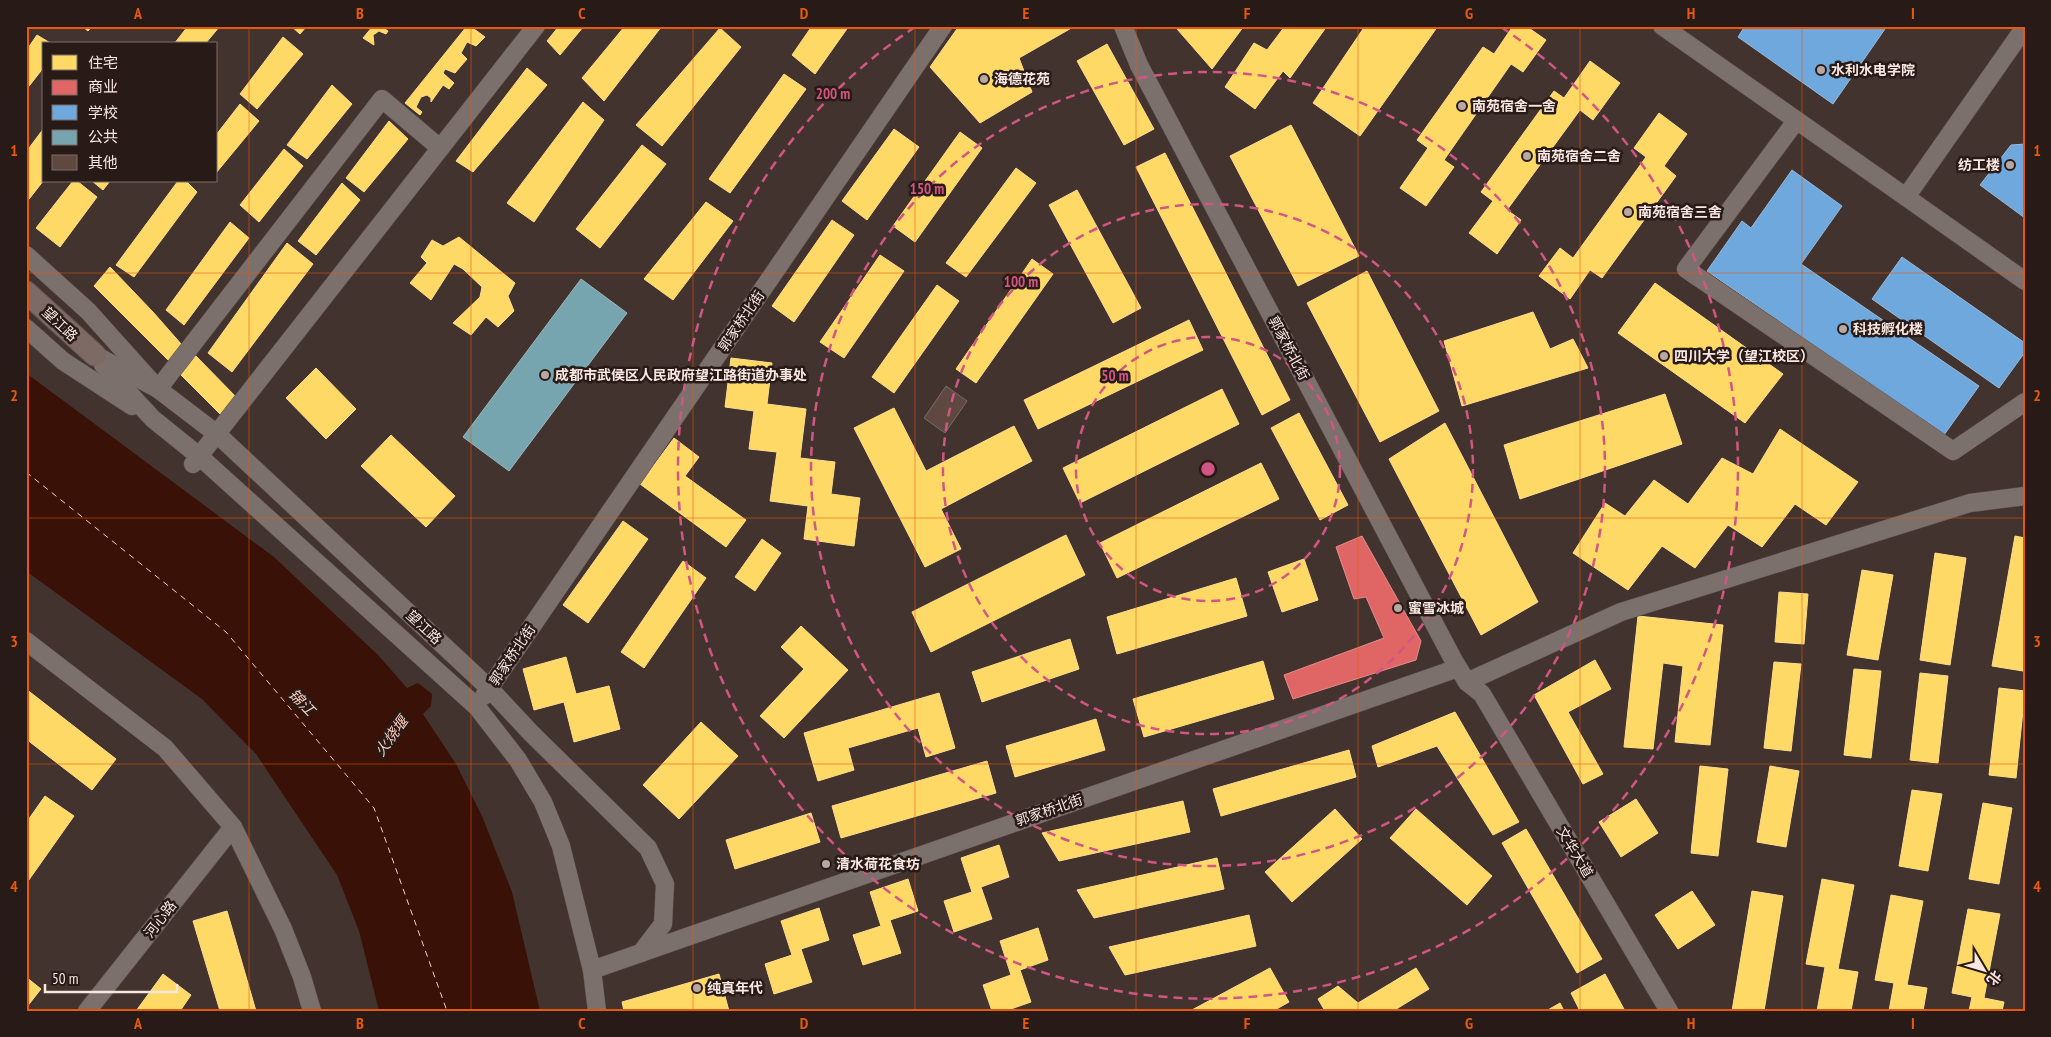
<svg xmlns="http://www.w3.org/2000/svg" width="2051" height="1037" font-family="'PT Sans Narrow','Noto Sans SC',sans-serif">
<rect width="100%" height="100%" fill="#43332e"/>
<!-- water -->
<path fill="#3a1106" d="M26,373L274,557L378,655L407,688L418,683L432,694L431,706L423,714L456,764L482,816L512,892L540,1011H379L359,931L337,875L256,754L202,699L26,571Z"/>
<!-- homes -->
<g fill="#ffd966" stroke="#fddd8b">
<path d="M82,26H92L88,31Z"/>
<path d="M188,26H220L205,44H174Z"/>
<path d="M291,26H311L309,28L306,27L300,34Z"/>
<path d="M373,26H391L385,29L388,31L386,34L379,31L373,35L374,45L363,38Z"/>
<path d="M467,26H470L485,37L476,46L467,42L461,53L467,59L455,73L445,69L443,73L454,83L449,89L443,85L431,102V98L427,95L421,97L416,107L422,112L420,115L405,103Z"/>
<path d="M559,26H584L560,55L547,41Z"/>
<path d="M625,26H662L604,101L582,78Z"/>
<path d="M812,26H849L815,74L792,55Z"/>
<path d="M959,26H1075L1019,58L1032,92L980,123L930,67Z"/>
<path d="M1179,26H1244L1212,69L1177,29Z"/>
<path d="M1285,26H1327L1290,78L1283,71L1255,109L1225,87L1254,43L1267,50Z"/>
<path d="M1365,26H1438L1360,136L1313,103Z"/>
<path d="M1513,26H1526L1546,40L1523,72L1511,64L1444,160L1454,167L1426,206L1400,188L1428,148L1417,140L1483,47L1494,54Z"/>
<path d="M720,28L741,47L662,146L636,125Z"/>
<path d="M37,35L52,44H44V67L26,90V51Z"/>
<path d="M283,37L303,54L257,109L240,94Z"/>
<path d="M1107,44L1154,129L1124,145L1077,61Z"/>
<path d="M1590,61L1620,83L1593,120L1580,110L1507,210L1521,220L1497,254L1469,233L1493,201L1481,192L1554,91L1564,98Z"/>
<path d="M527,68L547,85L473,172L456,161Z"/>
<path d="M784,74L806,89L730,193L709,179Z"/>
<path d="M332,85L352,104L307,159L287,145Z"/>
<path d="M583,102L604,120L534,222L507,203Z"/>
<path d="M240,104L259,121L216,173V135Z"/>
<path d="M1659,113L1687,134L1664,166L1676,176L1602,278L1590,270L1570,299L1539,276L1560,248L1573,258L1646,157L1634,148Z"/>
<path d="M389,121L408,139L364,192L346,178Z"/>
<path d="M1291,125L1359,256L1298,286L1230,156Z"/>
<path d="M44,128V180L26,203V152Z"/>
<path d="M894,129L919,147L867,220L842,201Z"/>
<path d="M960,132L982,148L915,242L893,226Z"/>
<path d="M642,145L666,164L600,248L576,229Z"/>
<path d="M284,149L303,166L259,222L240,205Z"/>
<path d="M1165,153L1290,400L1262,415L1136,167Z"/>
<path d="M1016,168L1036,183L966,277L946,263Z"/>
<path d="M73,181H77L97,197L60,247L36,228Z"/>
<path d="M92,181H110L103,190Z"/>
<path d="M178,181H186L197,192L134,277L116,265Z"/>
<path d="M342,183L360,200L316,255L298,241Z"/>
<path d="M1077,190L1141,308L1113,323L1049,205Z"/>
<path d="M706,202L733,221L673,300L644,279Z"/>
<path d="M832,220L854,235L794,322L772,306Z"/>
<path d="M230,222L249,238L184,325L166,310Z"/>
<path d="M459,237L515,283L508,296L514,311L498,327L486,317L471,335L453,323L480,297L482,287L463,269L454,264L431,300L410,283L427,263L421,257L432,240L443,246Z"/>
<path d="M287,243L313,264L232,372L208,353Z"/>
<path d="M880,255L904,271L844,358L820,342Z"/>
<path d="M1032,259L1053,274L976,383L956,369Z"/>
<path d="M110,267L153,312L182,345L169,361L94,286Z"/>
<path d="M1367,271L1439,411L1380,442L1307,303Z"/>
<path d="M1655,283L1783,374L1745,423L1618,333Z"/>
<path d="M937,285L959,301L894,393L872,377Z"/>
<path d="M1533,312L1550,349L1573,339L1588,368L1462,406L1444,341Z"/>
<path d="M1189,320L1203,350L1038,429L1024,400Z"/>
<path d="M195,355L239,400L223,417L178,372Z"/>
<path d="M731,358L772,363L767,404L806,409L800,458L835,462L831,494L860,498L854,546L804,539L808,506L770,501L777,452L749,449L754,411L725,407Z"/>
<path d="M316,368L356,409L326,439L286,398Z"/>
<path d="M1222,389L1239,424L1080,503L1063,468Z"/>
<path d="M1665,394L1682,444L1520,499L1504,445Z"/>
<path d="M894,408L926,471L1014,426L1032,461L941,509L961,549L925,567L854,428Z"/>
<path d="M1299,413L1348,505L1320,520L1271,428Z"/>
<path d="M1445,423L1538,602L1481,635L1389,459Z"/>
<path d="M1780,429L1858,482L1826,525L1795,504L1762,547L1728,525L1695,568L1662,546L1628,590L1573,553L1605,503L1625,516L1654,480L1688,504L1722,458L1753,474Z"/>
<path d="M391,435L455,496L426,527L361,466Z"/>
<path d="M674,438L699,457L685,476L746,520L726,547L640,484Z"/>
<path d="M1261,463L1279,499L1117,578L1100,543Z"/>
<path d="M623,521L648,539L588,623L563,605Z"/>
<path d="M1066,535L1085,575L931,652L912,612Z"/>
<path d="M2015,536L2025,538V661L2023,671L1992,666Z"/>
<path d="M762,539L781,553L755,591L735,577Z"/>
<path d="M1935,553L1966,558L1950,665L1920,660Z"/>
<path d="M1304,559L1318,600L1282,612L1268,572Z"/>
<path d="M683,561L706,578L644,668L621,652Z"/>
<path d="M1862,570L1893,575L1878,660L1847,655Z"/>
<path d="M1236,578L1247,616L1117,654L1107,617Z"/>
<path d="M1779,592L1808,594L1804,644L1775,642Z"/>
<path d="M1638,616L1723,625L1710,745L1675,742L1683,666L1663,663L1653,749L1624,747Z"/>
<path d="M801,626L848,670L784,738L760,716L804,669L781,647Z"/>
<path d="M1070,639L1079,669L982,702L972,672Z"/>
<path d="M566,657L576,694L609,686L620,729L574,742L564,702L534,710L523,669Z"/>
<path d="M1595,660L1611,689L1568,712L1603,774L1583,784L1534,695Z"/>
<path d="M1263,661L1274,699L1144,737L1133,699Z"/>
<path d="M1774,662L1801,664L1791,751L1764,748Z"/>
<path d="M1854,669L1881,671L1871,758L1844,755Z"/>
<path d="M1920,673L1948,676L1938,763L1910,760Z"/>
<path d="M1999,688L2025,691L2016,778L1989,775Z"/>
<path d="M26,689L116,759L92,790L26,739Z"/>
<path d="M939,693L955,748L926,757L918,728L848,748L854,770L818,781L804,733Z"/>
<path d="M1455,712L1519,822L1493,835L1437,746L1378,767L1372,746Z"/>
<path d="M1096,719L1105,750L1015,777L1006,746Z"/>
<path d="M701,722L738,756L679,819L643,785Z"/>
<path d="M1349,750L1356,777L1221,816L1213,789Z"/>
<path d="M987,761L996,793L841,838L832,806Z"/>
<path d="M1700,766L1728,769L1718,856L1691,853Z"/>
<path d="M1770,766L1799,771L1786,847L1757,842Z"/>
<path d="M1912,790L1942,794L1928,871L1899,866Z"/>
<path d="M45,796L74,816L26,884V823Z"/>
<path d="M1636,799L1658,833L1621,857L1599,822Z"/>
<path d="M1183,801L1190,832L1059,861L1042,833Z"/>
<path d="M1983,803L2012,808L1999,884L1969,879Z"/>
<path d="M1335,809L1362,839L1292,902L1265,872Z"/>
<path d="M1416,809L1492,876L1467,905L1390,838Z"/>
<path d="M811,813L820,842L735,869L726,840Z"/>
<path d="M1526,829L1602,959L1577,973L1502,843Z"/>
<path d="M999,845L1009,877L981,887L992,919L954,932L944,901L972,892L961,858Z"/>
<path d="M1217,858L1224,889L1094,918L1077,890Z"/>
<path d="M908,879L918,911L890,920L901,953L863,965L853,935L881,926L870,892Z"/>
<path d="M1822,879L1854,885L1838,969L1858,972L1851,1011H1817L1825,967L1806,964Z"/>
<path d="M1692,891L1715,925L1678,949L1655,915Z"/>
<path d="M1752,891L1783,896L1764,1011H1732Z"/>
<path d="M1891,895L1923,901L1907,985L1927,988L1923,1011H1889L1894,983L1875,980Z"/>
<path d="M819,908L829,940L801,949L812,982L774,994L765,964L792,955L781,921Z"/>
<path d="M1968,909L2000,914L1984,998L2004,1002L2002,1011H1969L1972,997L1952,993Z"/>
<path d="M227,911L256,1011H220L193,921Z"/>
<path d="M1249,915L1256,946L1125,975L1109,947Z"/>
<path d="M1038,928L1048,960L1020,970L1031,1002L1005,1011H992L983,985L1011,975L1000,941Z"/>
<path d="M1270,968L1289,1002L1273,1011H1190Z"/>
<path d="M1416,968L1429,989L1393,1011H1325L1318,999L1338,986L1358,1003Z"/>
<path d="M163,974L191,995L180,1011H136Z"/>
<path d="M719,974L729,1011H624L622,1002Z"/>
<path d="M1605,974L1625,1011H1580L1571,993Z"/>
<path d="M26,977L41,989L26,1008Z"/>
<path d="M1560,1003L1564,1011H1546Z"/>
</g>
<!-- shops -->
<path fill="#e06666" stroke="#e88c8b" d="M1362,536L1421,641L1416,660L1293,699L1284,675L1384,638L1366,597L1354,599L1336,547Z"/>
<!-- schools -->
<g fill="#6fa8dc" stroke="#98bbdd">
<path d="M1745,26H1887L1833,104L1738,37Z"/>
<path d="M2025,144V218L1980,185L2011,145Z"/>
<path d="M1792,170L1842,206L1801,264L1979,386L1944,435L1707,271L1742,221L1751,228Z"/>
<path d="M1902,257L2025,343V352L1999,388L1872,299Z"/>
</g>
<!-- public -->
<path fill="#76a5af" stroke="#9db8be" d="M581,279L627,313L509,471L463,437Z"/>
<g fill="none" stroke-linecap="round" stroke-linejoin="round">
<!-- ferry -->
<path stroke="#ffcdbe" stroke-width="1" stroke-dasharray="6 5" stroke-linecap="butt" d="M26,472L226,632L374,808L447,1011"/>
</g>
<!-- building -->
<path fill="#5f4840" stroke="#796b67" d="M946,386L967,401L945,433L924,418Z"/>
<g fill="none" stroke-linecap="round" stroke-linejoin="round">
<!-- minor casing -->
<g stroke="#5e514d" stroke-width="19">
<g id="minor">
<path d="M1123,26L1139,65L1454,661L1467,682L1482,694L1669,1011"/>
<path d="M1662,26L1906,197"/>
<path d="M2025,27L1906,197L2025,281"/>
<path d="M1796,121L1686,269L1953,451L2025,402"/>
<path d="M26,255L88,311L158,389L382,99L440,148"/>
<path d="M26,328L63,361L132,406"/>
<path d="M95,355L158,389L217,434L489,688L531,733L648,848L665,884L663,924L641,953"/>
<path d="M103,365L153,419L199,456L477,707L518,760L543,802L561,846L592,970L597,1011"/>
<path d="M193,464L536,26"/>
<path d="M26,641L165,748L233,827L283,929L302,977L312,1011"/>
<path d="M1467,682L1621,612L1970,503L2025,496"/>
<path d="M484,696L943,26"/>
<path d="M592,970L1458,668"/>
<path d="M87,1011L233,827"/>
</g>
</g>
<!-- major casing -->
<g stroke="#5e514d" stroke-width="24">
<path id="major" d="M26,292L95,355"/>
</g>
<!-- minor -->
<use href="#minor" stroke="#7c706d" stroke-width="18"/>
<!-- major -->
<use href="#major" stroke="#7e6a65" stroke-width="22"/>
</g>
<!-- grid -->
<path fill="none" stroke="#e8590c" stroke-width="1" stroke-opacity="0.55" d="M249,26V1011M471,26V1011M693,26V1011M915,26V1011M1136,26V1011M1358,26V1011M1580,26V1011M1802,26V1011M26,273H2025M26,518H2025M26,764H2025"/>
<!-- distance rings -->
<g fill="none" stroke="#d25683" stroke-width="2.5" stroke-dasharray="9 6">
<circle cx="1208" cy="469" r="132"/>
<circle cx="1208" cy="469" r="265"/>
<circle cx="1208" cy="469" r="397"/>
<path d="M1501 27A530 530 0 1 1 915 27"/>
</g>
<!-- markers -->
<g fill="#b9a7a2" stroke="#281b17" stroke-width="2">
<circle cx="1821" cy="70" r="5"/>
<circle cx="984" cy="79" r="5"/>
<circle cx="1462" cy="106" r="5"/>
<circle cx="1527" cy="156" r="5"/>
<circle cx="2010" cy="165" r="5"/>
<circle cx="1628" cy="212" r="5"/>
<circle cx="1843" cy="329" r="5"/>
<circle cx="1664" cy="356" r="5"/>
<circle cx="545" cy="375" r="5"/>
<circle cx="1398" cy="608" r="5"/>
<circle cx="826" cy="864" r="5"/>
<circle cx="697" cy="988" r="5"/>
</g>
<g text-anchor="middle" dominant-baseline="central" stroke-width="5" stroke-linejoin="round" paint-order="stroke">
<!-- poi labels -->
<g font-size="14" font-weight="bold" fill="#f9e6e0" stroke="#281b17" text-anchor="start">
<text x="1831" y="70">水利水电学院</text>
<text x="994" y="79">海德花苑</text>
<text x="1472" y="106">南苑宿舍一舍</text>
<text x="1537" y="156">南苑宿舍二舍</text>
<text x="2000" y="165" text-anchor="end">纺工楼</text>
<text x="1638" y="212">南苑宿舍三舍</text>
<text x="1853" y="329">科技孵化楼</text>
<text x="1674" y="356">四川大学（望江校区）</text>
<text x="555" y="375">成都市武侯区人民政府望江路街道办事处</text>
<text x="1408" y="608">蜜雪冰城</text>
<text x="836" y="864">清水荷花食坊</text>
<text x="707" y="988">纯真年代</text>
</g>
<!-- street labels -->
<g font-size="14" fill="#f9e6e0" stroke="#281b17">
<text transform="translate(741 321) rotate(-56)">郭家桥北街</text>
<text transform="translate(60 324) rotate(43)">望江路</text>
<text transform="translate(1289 348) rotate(62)">郭家桥北街</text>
<text transform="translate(424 627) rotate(43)">望江路</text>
<text transform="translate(512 655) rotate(-56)">郭家桥北街</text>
<text transform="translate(1049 810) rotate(-19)">郭家桥北街</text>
<text transform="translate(1575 852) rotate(59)">文华大道</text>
<text transform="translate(160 919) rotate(-52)">河心路</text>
</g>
<!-- water labels -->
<g font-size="15" font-style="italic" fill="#ffcdbe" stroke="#281b17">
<text transform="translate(302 702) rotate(46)">锦江</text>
<text transform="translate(391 736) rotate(-54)">火烧堰</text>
</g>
</g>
<circle cx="1208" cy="469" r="8" fill="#d25683" stroke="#281b17" stroke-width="2.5"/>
<g font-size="15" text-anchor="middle" font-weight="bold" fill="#d25683" stroke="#281b17" stroke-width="5" stroke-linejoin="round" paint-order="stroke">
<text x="833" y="99">200 m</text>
<text x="927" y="194">150 m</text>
<text x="1021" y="287">100 m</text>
<text x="1115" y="381">50 m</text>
</g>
<!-- border -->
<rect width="2051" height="1037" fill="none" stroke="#281b17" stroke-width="55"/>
<!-- legend -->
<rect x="42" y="42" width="175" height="140" fill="#281b17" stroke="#7c6c67"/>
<rect x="52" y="55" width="25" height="15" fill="#ffd966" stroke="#7c6c67"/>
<text x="88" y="68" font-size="15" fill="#f9e6e0">住宅</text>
<rect x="52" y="80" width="25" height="15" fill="#e06666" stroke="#7c6c67"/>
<text x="88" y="92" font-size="15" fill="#f9e6e0">商业</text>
<rect x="52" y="105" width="25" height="15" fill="#6fa8dc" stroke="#7c6c67"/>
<text x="88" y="118" font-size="15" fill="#f9e6e0">学校</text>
<rect x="52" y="130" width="25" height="15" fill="#76a5af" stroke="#7c6c67"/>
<text x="88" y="142" font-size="15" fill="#f9e6e0">公共</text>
<rect x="52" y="155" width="25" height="15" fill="#5f4840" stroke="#7c6c67"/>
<text x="88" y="168" font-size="15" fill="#f9e6e0">其他</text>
<!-- north arrow -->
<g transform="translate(1984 970) rotate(128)" stroke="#281b17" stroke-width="4" paint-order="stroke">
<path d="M0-4L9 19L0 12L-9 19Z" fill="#f9e6e0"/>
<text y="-8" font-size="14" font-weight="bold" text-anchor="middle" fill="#f9e6e0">北</text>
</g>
<!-- scale -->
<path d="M45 984v8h132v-8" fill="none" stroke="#f9e6e0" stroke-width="2.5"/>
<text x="52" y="984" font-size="15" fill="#f9e6e0" stroke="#281b17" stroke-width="4" paint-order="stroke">50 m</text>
<rect x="28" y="28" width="1996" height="982" fill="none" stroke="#e8590c" stroke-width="2"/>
<g font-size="16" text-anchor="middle" font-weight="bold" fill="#e8590c">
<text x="138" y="19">A</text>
<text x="360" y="19">B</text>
<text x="582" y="19">C</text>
<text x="804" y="19">D</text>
<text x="1026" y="19">E</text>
<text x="1247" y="19">F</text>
<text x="1469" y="19">G</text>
<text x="1691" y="19">H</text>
<text x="1913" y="19">I</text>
<text x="14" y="156">1</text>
<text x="2037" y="156">1</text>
<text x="14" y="401">2</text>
<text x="2037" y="401">2</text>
<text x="14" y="647">3</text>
<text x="2037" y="647">3</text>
<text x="14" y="892">4</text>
<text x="2037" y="892">4</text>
<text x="138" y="1029">A</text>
<text x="360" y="1029">B</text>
<text x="582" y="1029">C</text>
<text x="804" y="1029">D</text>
<text x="1026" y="1029">E</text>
<text x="1247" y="1029">F</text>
<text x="1469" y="1029">G</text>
<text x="1691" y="1029">H</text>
<text x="1913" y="1029">I</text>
</g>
</svg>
